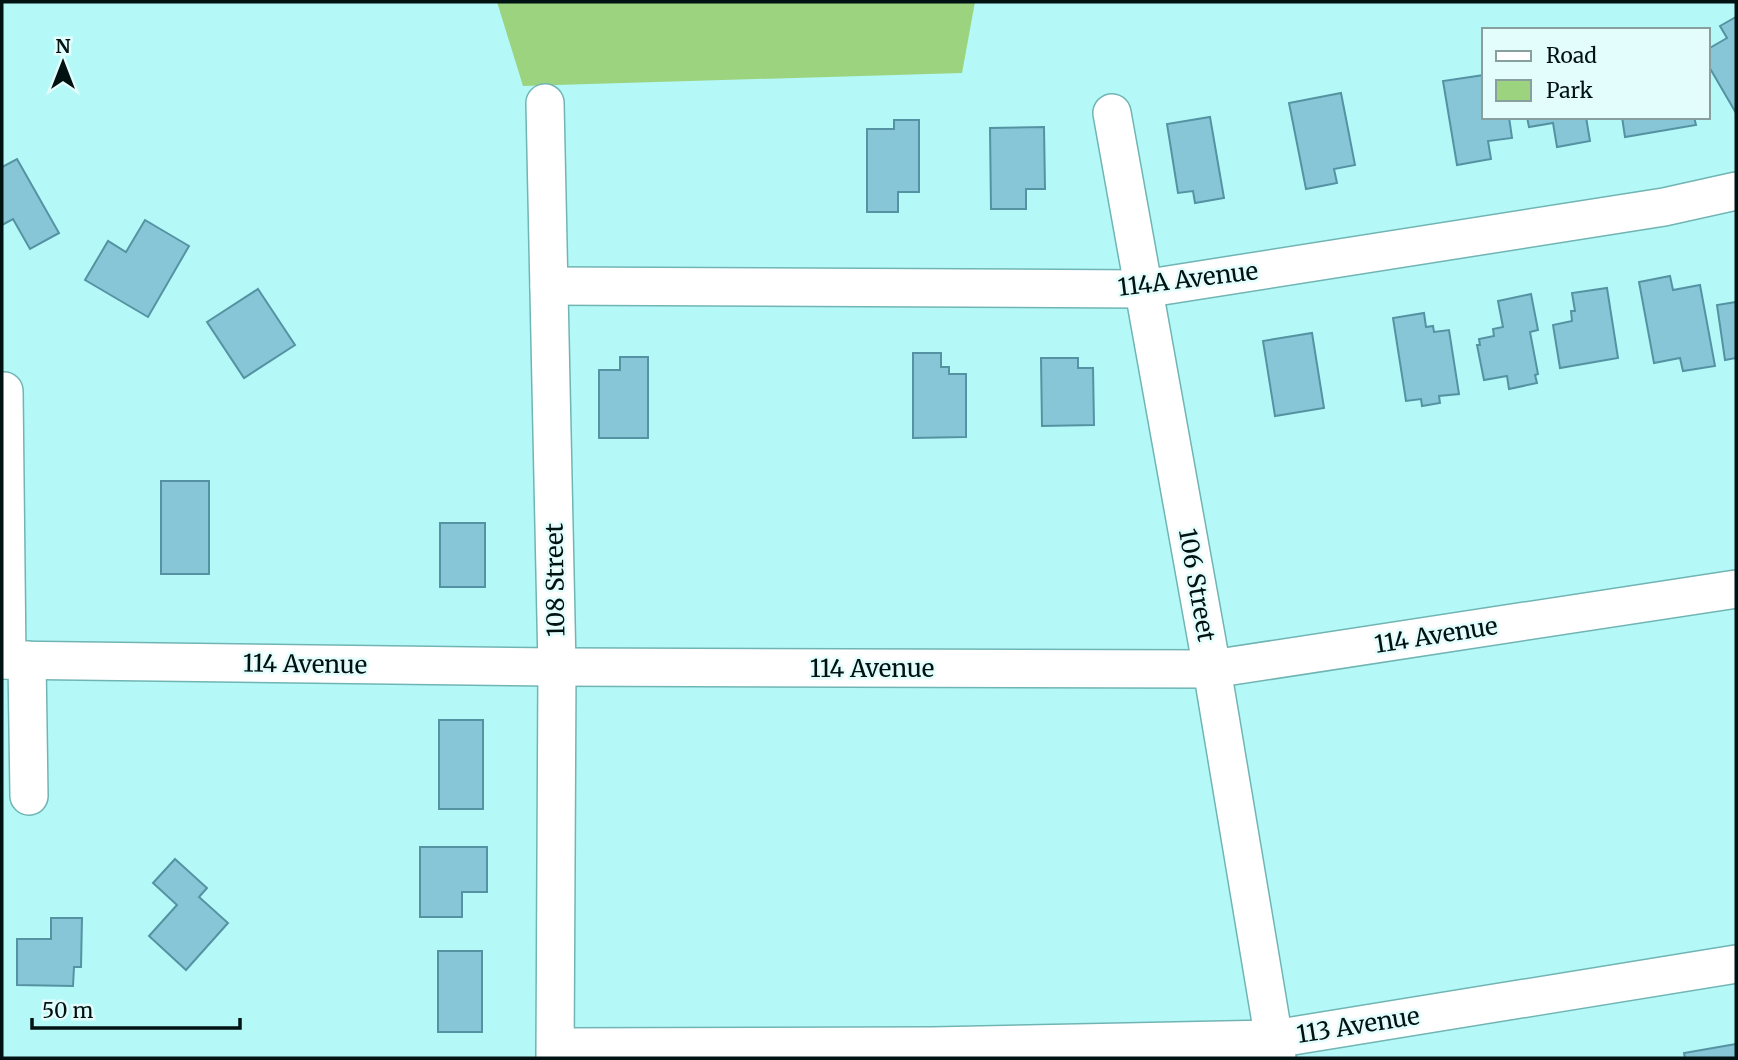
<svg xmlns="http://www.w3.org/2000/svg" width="1738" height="1060" font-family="Merriweather,serif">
<rect width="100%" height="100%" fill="#b4f9f8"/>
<!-- green -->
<path fill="#9cd37e" d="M497,2H975L962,73L523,86Z"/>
<!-- building -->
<g fill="#87c6d6" stroke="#5593a2" stroke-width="2">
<path d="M1736,17V113L1708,65V49L1727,38L1720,26Z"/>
<path d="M1484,75V117H1509L1512,138L1488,141L1491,159L1457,165L1443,81Z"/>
<path d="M1341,93L1355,165L1334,169L1337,183L1306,189L1289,103Z"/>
<path d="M1210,117L1224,198L1195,203L1193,191L1178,193L1167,124Z"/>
<path d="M1527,117H1586L1590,141L1557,147L1553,123L1529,127Z"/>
<path d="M1622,117H1694L1696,125L1625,137Z"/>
<path d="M894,120H919V192H898V212H867V129H894Z"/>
<path d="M1044,127L1045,189H1026V209H991L990,128Z"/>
<path d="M17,159L59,233L30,249L13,219L2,225V167Z"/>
<path d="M145,220L189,246L148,317L85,280L108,241L126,252Z"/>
<path d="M1670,276L1673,290L1700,285L1715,366L1683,371L1680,358L1654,363L1639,282Z"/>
<path d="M1607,288L1618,358L1560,368L1553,325L1572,321L1571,311H1575L1572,293Z"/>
<path d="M258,289L295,345L244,378L207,322Z"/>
<path d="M1531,294L1538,330L1530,332L1538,374L1535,375L1537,383L1509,389L1507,376L1484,380L1477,345H1480L1479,339L1494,336L1493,329L1503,327L1498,301Z"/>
<path d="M1736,302V358L1725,360L1717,305Z"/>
<path d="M1424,313L1426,327L1433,326L1434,332L1449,330L1459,394L1439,396L1440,403L1422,406L1421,399L1406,401L1393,318Z"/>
<path d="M1312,333L1324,408L1275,416L1263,341Z"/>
<path d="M913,353H941V367H949V374H966V437L913,438Z"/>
<path d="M620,357H648V438H599V370H620Z"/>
<path d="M1041,358H1078V368H1093L1094,425L1042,426Z"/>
<rect x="161" y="481" width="48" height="93"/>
<rect x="440" y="523" width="45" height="64"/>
<rect x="439" y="720" width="44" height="89"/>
<path d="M420,847H487V892H462V917H420Z"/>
<path d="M175,859L207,888L199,897L228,923L186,970L149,936L177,905L153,883Z"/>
<path d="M51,918H82L81,967H74L73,986L17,985V939H51Z"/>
<rect x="438" y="951" width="44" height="81"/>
<path d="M1736,1044V1058H1685L1684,1053Z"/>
</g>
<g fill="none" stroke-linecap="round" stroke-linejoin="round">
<!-- minor casing -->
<g stroke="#71b4b4" stroke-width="40">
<g id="minor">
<path d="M545,103L557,667L555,1058"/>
<path d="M1112,113L1212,669L1277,1058"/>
<path d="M549,286L1143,289L1664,207L1736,191"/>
<path d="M4,391L7,660"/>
<path d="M2,660L557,667L1212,669L1736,589"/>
<path d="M27,660L29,796"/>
<path d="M556,1047L932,1046L1274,1039L1736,964"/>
</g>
</g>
<!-- minor -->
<use href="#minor" stroke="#fff" stroke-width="37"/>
</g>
<g text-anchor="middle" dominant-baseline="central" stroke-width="5" stroke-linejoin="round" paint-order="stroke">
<!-- street labels -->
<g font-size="24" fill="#001212" stroke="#e3fdfc">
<text transform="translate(1188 279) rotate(-7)">114A Avenue</text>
<text transform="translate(555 580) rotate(-91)">108 Street</text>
<text transform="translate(1197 585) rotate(80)">106 Street</text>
<text transform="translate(1436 635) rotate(-9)">114 Avenue</text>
<text transform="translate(305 664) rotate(1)">114 Avenue</text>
<text x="872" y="668">114 Avenue</text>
<text transform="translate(1358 1025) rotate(-9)">113 Avenue</text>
</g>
</g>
<!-- border -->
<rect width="1738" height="1060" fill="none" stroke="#001212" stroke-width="7"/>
<!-- legend -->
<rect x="1482" y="28" width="228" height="91" fill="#e3fdfc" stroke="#889f9e" stroke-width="2"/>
<rect x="1496" y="51" width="35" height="10" fill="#ffffff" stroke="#889f9e" stroke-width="2"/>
<text x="1546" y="63" font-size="21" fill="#001212">Road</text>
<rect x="1496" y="80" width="35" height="21" fill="#9cd37e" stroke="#889f9e" stroke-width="2"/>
<text x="1546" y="98" font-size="21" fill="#001212">Park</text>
<!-- north arrow -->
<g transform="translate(63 63)" stroke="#e3fdfc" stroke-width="5" paint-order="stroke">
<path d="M0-5L12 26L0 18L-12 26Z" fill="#001212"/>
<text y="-10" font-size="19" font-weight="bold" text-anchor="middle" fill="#001212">N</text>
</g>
<!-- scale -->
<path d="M32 1018v10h208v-10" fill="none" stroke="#001212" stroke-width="3.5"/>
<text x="42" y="1018" font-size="21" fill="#001212" stroke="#e3fdfc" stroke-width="5" paint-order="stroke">50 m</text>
</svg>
